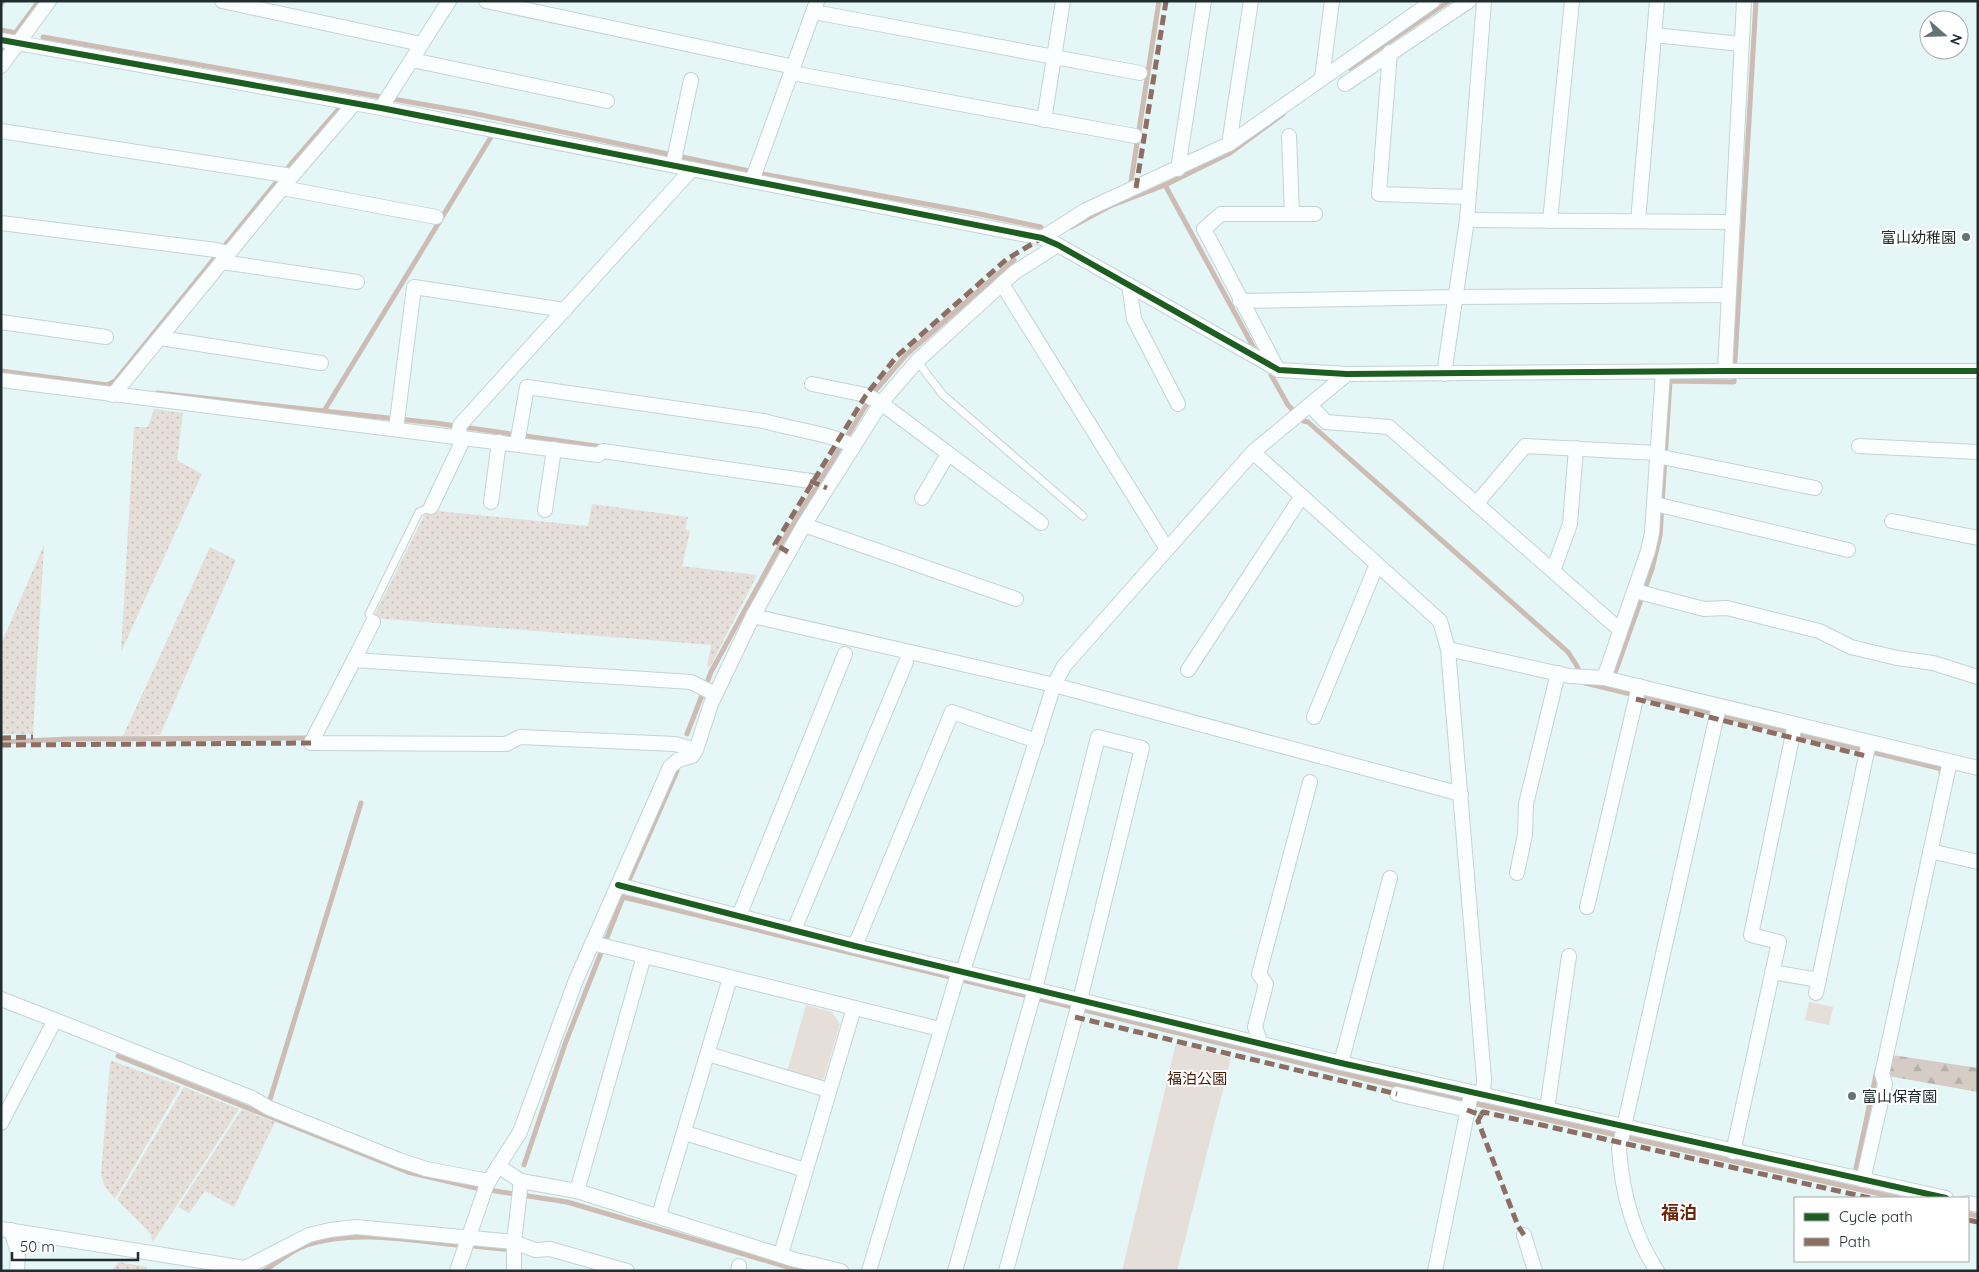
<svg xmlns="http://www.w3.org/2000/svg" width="1979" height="1272" font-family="Quicksand,'Noto Sans JP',sans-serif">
<defs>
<pattern id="grass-dots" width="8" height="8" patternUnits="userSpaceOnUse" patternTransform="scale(1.25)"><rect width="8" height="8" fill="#e6ded8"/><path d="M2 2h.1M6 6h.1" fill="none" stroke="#c5bfba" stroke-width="1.8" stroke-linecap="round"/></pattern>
<pattern id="forest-firs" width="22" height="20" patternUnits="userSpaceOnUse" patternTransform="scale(1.25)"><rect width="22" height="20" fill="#d6ccc6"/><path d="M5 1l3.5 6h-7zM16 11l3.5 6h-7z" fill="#b7afaa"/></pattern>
</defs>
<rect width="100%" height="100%" fill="#e5f6f7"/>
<!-- grass -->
<g fill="url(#grass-dots)">
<path d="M154,409L183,413L177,460L202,474L121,652L134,427H148Z"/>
<path d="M592,504L688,517L685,529L690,531L682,566L757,575L710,667L707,666L711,645L373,618L427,510L588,526Z"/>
<path d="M44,545L33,734H1V644Z"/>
<path d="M210,547L236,560L160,735L123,736Z"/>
<path d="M112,1061L181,1086L115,1199L105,1187L101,1175L110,1063Z"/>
<path d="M184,1087L239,1109L153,1242L150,1233L117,1200Z"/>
<path d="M242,1109L275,1122L234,1207L205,1191L189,1213L178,1207Z"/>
<path d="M119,1262L147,1267L146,1271H111Z"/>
</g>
<!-- forest -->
<path fill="url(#forest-firs)" d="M1892,1055L1978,1068V1092L1888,1076Z"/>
<!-- park -->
<g fill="#e6ded8">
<path d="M1809,1002L1833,1007L1829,1025L1805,1020Z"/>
<path d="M806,1005L832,1012L840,1024L824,1078L819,1082L787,1072Z"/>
<path d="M1176,1043L1231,1058L1177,1271H1122Z"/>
</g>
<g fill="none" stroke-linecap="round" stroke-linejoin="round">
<!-- stream -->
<g stroke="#ccbcb4" stroke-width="5">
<path d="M1,4L3,1"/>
<path d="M1,30L16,33"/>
<path d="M13,36L39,1"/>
<path d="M43,37L472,113L768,175L975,213L1041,227"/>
<path d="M1,53L4,50"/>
<path d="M1350,68L1449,1"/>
<path d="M1165,185L1255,350"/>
<path d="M1130,188L1159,1"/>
<path d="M1071,227L1110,206L1165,185L1230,153L1283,114"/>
<path d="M1735,361L1756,1"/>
<path d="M1,371L107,385L115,381L291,164L338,110"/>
<path d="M1271,375L1288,405L1303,421L1308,422L1568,652L1577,666L1580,675"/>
<path d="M107,385L117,387"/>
<path d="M157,393L435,423L603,447"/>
<path d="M324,411L491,137"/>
<path d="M810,475L821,477"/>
<path d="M1615,673L1652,569L1660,536L1670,381L1734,382V378"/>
<path d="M1585,683L1942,769L1941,773"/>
<path d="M687,734L711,672L781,544L875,391L906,355L1014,260"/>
<path d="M1,742L69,739L309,738"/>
<path d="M626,887L677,771"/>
<path d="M118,1056L408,1172L476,1188L567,1202L801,1271"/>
<path d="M268,1106L361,803"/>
<path d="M524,1165L565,1044L623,897L1370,1080L1898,1198"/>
<path d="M1856,1168L1877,1070"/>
<path d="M1968,1214L1978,1216"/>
<path d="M473,1246L512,1250"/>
<path d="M264,1271C278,1262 292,1250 307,1245C353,1230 408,1240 456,1245"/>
</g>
<!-- service casing -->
<g stroke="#c5d3d3" stroke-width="9">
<g id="service">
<path d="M917,361L943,395L1083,516"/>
<path d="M373,622L369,614L419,512L431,507"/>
</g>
</g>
<!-- minor casing -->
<g stroke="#c5d3d3" stroke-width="16">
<g id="minor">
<path d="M222,1L421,44"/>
<path d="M486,1L794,67"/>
<path d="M814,12L1140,73"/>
<path d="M1654,35L1741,44"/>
<path d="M1,40L381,108L1042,238L1058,245L1279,370L1347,374L1725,371H1978"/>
<path d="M1390,52L1379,194L1468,197"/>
<path d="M412,60L607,101"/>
<path d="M1,66L49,1"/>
<path d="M792,73L1135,136"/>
<path d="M1322,78L1332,1"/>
<path d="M1345,84L1469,1"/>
<path d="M381,108L449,1"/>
<path d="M1044,120L1063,1"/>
<path d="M1,131L292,176"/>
<path d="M1289,136L1292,214"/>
<path d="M1229,144L1251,1"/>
<path d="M673,165L691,80"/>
<path d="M1178,169L1204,1"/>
<path d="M752,181L817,1"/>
<path d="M283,188L436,217"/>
<path d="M1467,220L1731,222"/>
<path d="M1550,221L1572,1"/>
<path d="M1638,221L1657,1"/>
<path d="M1,223L216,250L228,253"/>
<path d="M1042,238L1086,210L1229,144L1433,1"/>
<path d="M222,262L357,282"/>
<path d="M1002,284L1167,549"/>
<path d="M1129,285L1134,319L1178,404"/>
<path d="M1240,301L1456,297L1728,295"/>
<path d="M1,322L106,337"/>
<path d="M160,338L321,363"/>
<path d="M1278,370L1204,229L1221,214H1315"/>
<path d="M1725,371L1744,1"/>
<path d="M1444,374L1467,220L1484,1"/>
<path d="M1,380L598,455L603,451L810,481"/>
<path d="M812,384L866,395L881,403L1041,523"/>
<path d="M113,395L292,176L354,104"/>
<path d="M1310,405L1326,422L1389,427L1620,630"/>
<path d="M396,429L414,287L565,310"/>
<path d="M458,436L460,425L692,169"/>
<path d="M517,444L527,387L764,421C793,430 827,432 853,446"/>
<path d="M1859,446L1978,452"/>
<path d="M1253,452L1440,621L1448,649L1484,1079L1483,1095"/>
<path d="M1657,456L1815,488"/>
<path d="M922,498L948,454"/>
<path d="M491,502L499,442"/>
<path d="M1476,504L1525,446L1657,453"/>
<path d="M1655,504L1848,550"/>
<path d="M431,507L464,438"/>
<path d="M545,510L554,449"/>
<path d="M1892,521L1978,538"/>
<path d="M804,525L1016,599"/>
<path d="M1553,571L1570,524L1576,448"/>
<path d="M1635,591L1704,609L1727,608L1819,631L1851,647L1897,658L1933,663L1978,677"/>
<path d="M753,616L1054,685L1461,794"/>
<path d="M1448,649L1569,676L1604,678L1978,768"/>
<path d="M354,660L373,622"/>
<path d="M1188,670L1302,496"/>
<path d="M1604,678L1648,551L1652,533L1663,372"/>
<path d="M1314,717L1377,564"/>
<path d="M696,750L675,744L520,737L506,744L311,743L354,660L691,682L715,694"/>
<path d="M1930,851L1978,862"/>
<path d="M1517,873L1525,834L1526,804L1558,673"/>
<path d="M618,885L855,946L1341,1063L1946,1198"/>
<path d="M1587,907L1639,686"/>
<path d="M739,916L845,654"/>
<path d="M794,930L906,662"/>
<path d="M592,943L940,1029"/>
<path d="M855,946L952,712L1037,741"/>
<path d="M963,971L1054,685L1064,666L1253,452L1347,374"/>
<path d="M1772,972L1819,980"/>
<path d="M1816,993L1869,742"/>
<path d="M1,999L55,1020L1,1123"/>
<path d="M55,1020L252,1098L269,1108L399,1160L426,1169L489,1181"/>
<path d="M1261,1044L1255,1027L1266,984L1259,974L1310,782"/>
<path d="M708,1054L828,1090"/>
<path d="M1341,1063L1390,878"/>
<path d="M1397,1094L1467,1110"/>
<path d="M1547,1109L1569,956"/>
<path d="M685,1133L805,1170"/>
<path d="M1733,1152L1779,942L1751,935L1795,724"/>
<path d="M498,1166L521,1181L577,1191L792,1259L841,1271"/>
<path d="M1863,1180L1885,1084L1882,1074L1950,761"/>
<path d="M577,1191L644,956"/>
<path d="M1968,1203L1978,1205"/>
<path d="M659,1215L730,978"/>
<path d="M1,1229L245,1268L309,1235L330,1230L356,1227L514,1242L535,1250L550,1249L627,1271"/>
<path d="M11,1230L18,1253L17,1271"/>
<path d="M1524,1235L1535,1271"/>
<path d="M781,1254L854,1008"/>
<path d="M457,1271L487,1184L520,1132L576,980L670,767L678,760L692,756L696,750L711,704L753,616L804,525L881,403L917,361L1015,272L1058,245"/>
<path d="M514,1271V1242L521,1181"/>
<path d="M738,1271L739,1266"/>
<path d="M869,1271L959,970"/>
<path d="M955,1271L1035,989L1098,737L1142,748L1080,1000L1006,1271"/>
<path d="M1435,1271L1471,1094"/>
<path d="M1657,1271C1633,1234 1622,1193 1619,1149L1719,706"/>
</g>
</g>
<!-- service -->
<use href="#service" stroke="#fbfefe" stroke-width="7"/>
<!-- minor -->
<use href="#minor" stroke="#fbfefe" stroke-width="14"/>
<!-- quiet -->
<g stroke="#8d6e63" stroke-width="5" stroke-dasharray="10 5" stroke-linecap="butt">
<path d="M1136,188L1166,1"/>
<path d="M810,481L827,488"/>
<path d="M788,552L775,544L866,395L897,356L1007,259L1042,238"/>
<path d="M1636,699L1866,756"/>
<path d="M1,738L33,737"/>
<path d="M1,745L311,743"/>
<path d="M1075,1017L1397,1094"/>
<path d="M1467,1110L1481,1115L1483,1112L1870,1198"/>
<path d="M1481,1115L1478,1121L1518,1226L1524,1235"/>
<path d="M1968,1220L1978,1222"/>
</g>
<!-- cycleway casing -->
<g stroke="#fff" stroke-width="9">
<g id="cycleway">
<path d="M1,40L381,108L1042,238L1058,245L1279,370L1347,374L1725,371H1978"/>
<path d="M618,885L855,946L1341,1063L1946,1198"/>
</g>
</g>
<!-- cycleway -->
<use href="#cycleway" stroke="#1b5e20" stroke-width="6"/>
</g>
<!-- markers -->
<g fill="#657374" stroke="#fff" stroke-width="2">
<circle cx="1966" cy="237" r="5"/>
<circle cx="1852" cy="1096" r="5"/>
</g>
<g text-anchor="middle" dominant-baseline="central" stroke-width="4" stroke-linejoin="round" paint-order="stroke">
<!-- poi labels -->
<g font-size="15" fill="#202c2d" stroke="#fff" text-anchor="end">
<text x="1956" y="237">富山幼稚園</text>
<text x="1862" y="1096" text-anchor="start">富山保育園</text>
</g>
<!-- park labels -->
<g font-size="15" fill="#471c0a" stroke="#fff">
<text x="1197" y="1078">福泊公園</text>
</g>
<!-- quarter labels -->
<g font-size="18" font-weight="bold" fill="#69290b" stroke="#fff">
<text x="1679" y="1212">福泊</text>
</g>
</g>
<!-- border -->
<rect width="1979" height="1272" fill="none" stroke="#202c2d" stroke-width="5"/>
<!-- legend -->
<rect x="1794" y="1197" width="175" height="65" fill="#ffffff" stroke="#a6abab"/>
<rect x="1804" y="1213" width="25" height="8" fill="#1b5e20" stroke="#a6abab"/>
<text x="1839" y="1222" font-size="15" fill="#202c2d">Cycle path</text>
<rect x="1804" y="1238" width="25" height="8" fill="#8d6e63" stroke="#a6abab"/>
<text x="1839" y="1247" font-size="15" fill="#202c2d">Path</text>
<!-- north arrow -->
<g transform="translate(1944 35) rotate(110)"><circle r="24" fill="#ffffff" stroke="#a6abab"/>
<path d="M0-4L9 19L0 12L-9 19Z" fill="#657374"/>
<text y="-8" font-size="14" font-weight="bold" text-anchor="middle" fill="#202c2d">N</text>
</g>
<!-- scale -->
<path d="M12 1252v8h126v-8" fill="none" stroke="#202c2d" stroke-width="2.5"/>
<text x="20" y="1252" font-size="15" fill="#202c2d" stroke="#ffffff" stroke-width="4" paint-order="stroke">50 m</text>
</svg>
